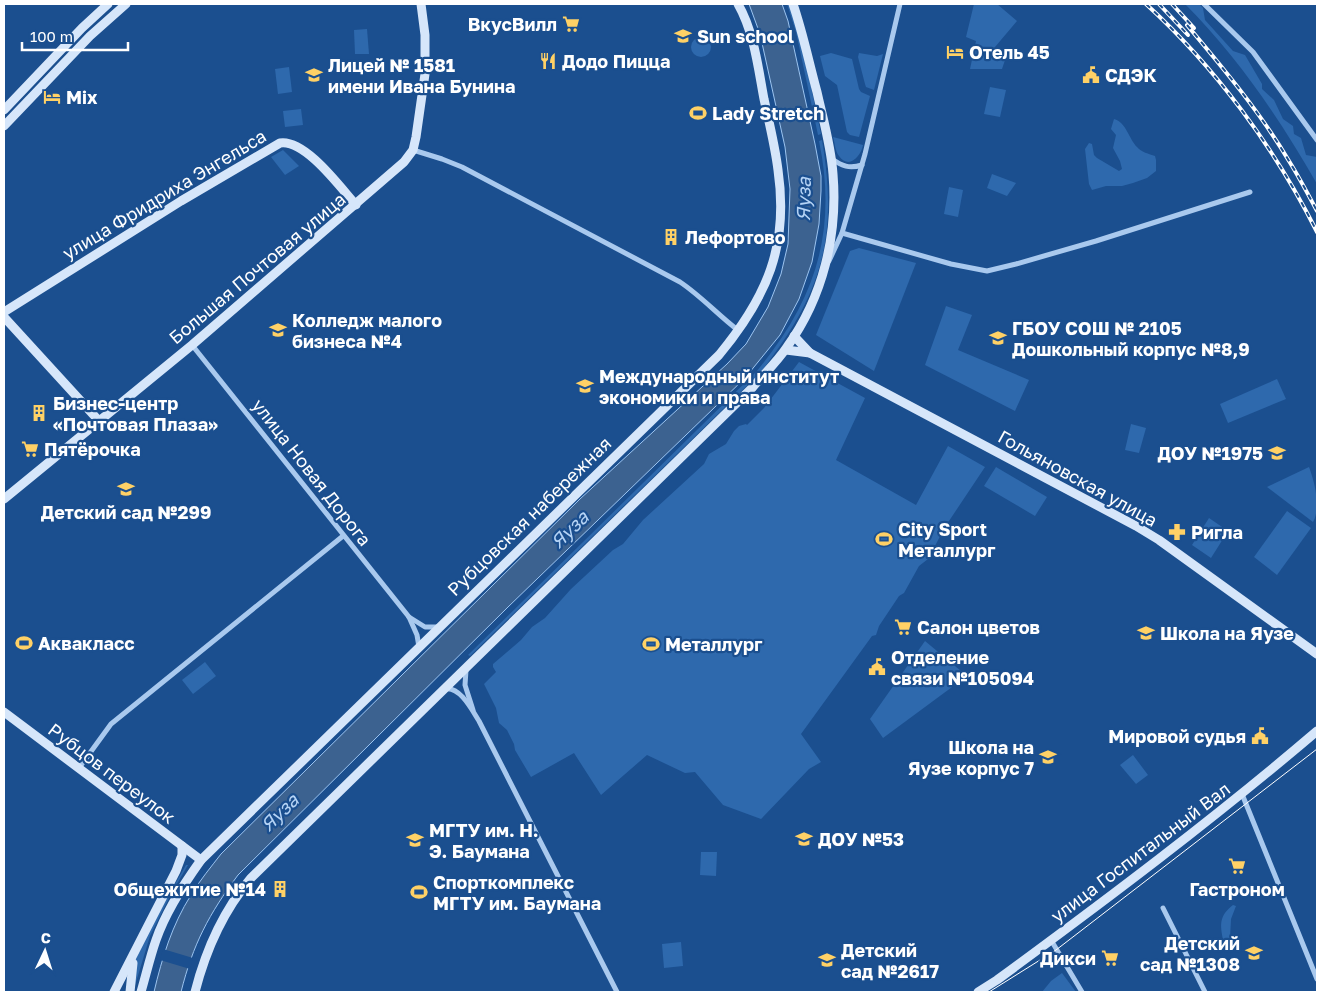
<svg xmlns="http://www.w3.org/2000/svg" width="1321" height="996" font-family="'Golos Text',sans-serif">
<rect width="100%" height="100%" fill="#1b4f8f"/>
<!-- green -->
<g fill="#2e69ad">
<path d="M787,4H790L799,30L821,134L818,135L796,32Z"/>
<path d="M974,4H997L1017,21L995,47L1007,54L1002,69H970L976,41L966,37Z"/>
<path d="M1185,4H1199L1203,8L1205,20L1233,51L1245,55L1262,84V89L1274,100L1283,119L1293,126L1294,134L1301,138L1306,155L1317,157V184C1280,119 1237,56 1185,4Z"/>
<path d="M367,29L369,54H355L354,30Z"/>
<circle cx="701" cy="47" r="10"/>
<path d="M831,53L852,59L859,89L861,92L870,96L859,137L850,135L847,132L837,85L825,76L820,56Z"/>
<path d="M859,53L877,56L883,54L874,90L866,87L865,84L858,57Z"/>
<path d="M289,67L292,92L278,94L275,69Z"/>
<path d="M990,87L1006,90L1000,117L984,114Z"/>
<path d="M301,109L303,125L285,127L283,111Z"/>
<path d="M1114,119C1126,122 1129,139 1137,147C1141,152 1149,154 1155,156L1156,160V171L1147,178L1133,183L1122,186H1106L1092,190L1089,184L1085,149L1089,143L1092,144L1094,155L1097,158L1119,171L1122,169L1120,161L1113,148L1116,135L1111,129Z"/>
<path d="M833,137L863,145C861,156 849,170 839,156C835,151 835,143 833,137Z"/>
<path d="M822,140C839,239 821,295 760,373L470,656L468,655L756,372C815,301 838,232 819,141Z"/>
<path d="M283,150L299,166L285,175L271,157Z"/>
<path d="M992,174L1016,183L1007,196L987,188Z"/>
<path d="M949,187L963,190L958,217L944,214Z"/>
<path d="M859,248L916,263L874,371L816,335L850,251Z"/>
<path d="M946,306L972,315L958,350L1029,380L1015,411L925,365Z"/>
<path d="M799,362L865,398L836,460L916,505L948,446L985,467L945,527L928,559L919,566L904,593L899,596L879,626L876,635L872,636L801,734L821,762L809,769L761,819L723,805L695,772L685,773L647,755L601,795L574,753L531,777L515,750L514,744L507,730L499,723L496,708L484,684L496,672L493,667V664L521,640L532,627L545,618L571,589L613,550L623,544L643,520L704,464L709,454L726,444L734,431L739,426L746,424L747,425L764,408Z"/>
<path d="M1277,379L1286,399L1228,423L1220,404Z"/>
<path d="M1131,424L1146,428L1139,453L1125,450Z"/>
<path d="M996,467L1047,497L1035,516L984,486Z"/>
<path d="M1309,467C1315,483 1321,508 1313,522L1267,487Z"/>
<path d="M1287,511L1311,528L1277,575L1254,557Z"/>
<path d="M1209,518L1228,531L1211,558L1192,545Z"/>
<path d="M925,641L967,676L883,738L870,719Z"/>
<path d="M205,662L216,676L193,694L182,680Z"/>
<path d="M1133,755L1148,775L1136,784L1120,765Z"/>
<path d="M701,852H717L716,876L700,875Z"/>
<path d="M186,865H188L171,894L150,936L133,992V969L140,945Z"/>
<path d="M1233,905L1236,906L1231,919L1230,938L1226,941L1223,940C1220,924 1219,916 1233,905Z"/>
<path d="M681,942L683,966L664,968L662,944Z"/>
<path d="M1062,973L1076,992H1042L1051,981Z"/>
</g>
<!-- water -->
<path fill="#3c6290" stroke="#9cc4f0" d="M749,4H782L788,21L815,144L821,176V191L819,224L812,262L799,299L780,335L745,378L508,607L238,875C209,914 193,944 181,992H154C162,958 172,925 191,895C200,880 211,867 221,854L580,499L727,364L746,344L768,307L781,274L788,244L790,189L785,147L760,34Z"/>
<!-- pier -->
<path fill="#1b4f8f" d="M163,949L193,958L190,969L160,960Z"/>
<g fill="none" stroke-linecap="round" stroke-linejoin="round">
<!-- street -->
<g stroke="#a9c9ee" stroke-width="5">
<path d="M1204,4L1253,52L1317,140"/>
<path d="M413,150L442,159L462,167L680,282C701,296 718,315 739,331"/>
<path d="M832,159C842,166 849,169 862,165"/>
<path d="M842,233L951,264L987,271L1016,264L1096,241L1250,192"/>
<path d="M829,261L842,233L865,154L900,4"/>
<path d="M192,345L409,617L417,635L419,647"/>
<path d="M409,617L425,627H438"/>
<path d="M466,670L465,685L473,710"/>
<path d="M445,689C460,686 472,710 479,721L617,992"/>
<path d="M79,768L111,724L343,536"/>
<path d="M1242,794L1317,979"/>
<path d="M1163,908L1205,992"/>
<path d="M1051,940L1082,992"/>
</g>
<!-- secondary -->
<g stroke="#d6e6fa" stroke-width="9">
<path d="M4,110L82,28L108,4"/>
<path d="M4,126L90,36L126,4"/>
<path d="M4,312L181,201L280,143C305,139 340,187 356,205"/>
<path d="M4,317L100,422"/>
<path d="M794,336L810,353L1136,526L1159,540L1317,654"/>
<path d="M786,350L810,353"/>
<path d="M4,499L192,345L404,162L413,150L416,137L425,74V35L421,4"/>
<path d="M4,712L201,860"/>
<path d="M114,992L176,871L182,855V846"/>
<path d="M130,992L133,963"/>
<path d="M141,992C146,975 150,957 156,940C166,911 183,885 201,860L719,355C767,297 789,246 778,170C775,146 769,122 764,99C758,67 754,32 738,4"/>
<path d="M195,992C206,949 223,911 251,878L752,388C764,374 777,362 787,347C823,297 838,235 833,174C831,146 823,119 817,92C809,63 803,33 793,4"/>
<path d="M978,992L997,980C1106,900 1214,819 1317,731"/>
</g>
<!-- tram -->
<path stroke="#fff" stroke-width="1" d="M989,992L1056,950L1317,749"/>
<!-- rail casing -->
<g stroke="#fff" stroke-width="4">
<g id="rail">
<path d="M1146,4C1215,67 1275,148 1317,232"/>
<path d="M1159,4L1188,35"/>
<path d="M1172,4L1194,28"/>
<path d="M1187,25C1223,68 1260,112 1289,161C1299,177 1308,194 1317,211"/>
</g>
</g>
<!-- rail -->
<use href="#rail" stroke="#1b4f8f" stroke-width="2" stroke-dasharray="5.5" stroke-linecap="butt"/>
</g>
<!-- icons -->
<defs>
<g id="supermarket-bare" transform="scale(1.35)"><path d="M-6-5.5h2.5l.6 2H6L4.5 2H-2.5L-4.4-4H-6ZM-1.5 3.2a1.3 1.3 0 1 0 .1 0ZM3 3.2a1.3 1.3 0 1 0 .1 0Z" fill="#ffd166" stroke="#1b4f8f" stroke-width="2.5" paint-order="stroke"/></g>
<g id="school-bare" transform="scale(1.35)"><path d="M0-5L7-2L0 1L-7-2ZM-4 1L0 2.5L4 1V4Q0 6-4 4Z" fill="#ffd166" stroke="#1b4f8f" stroke-width="2.5" paint-order="stroke"/></g>
<g id="hotel-bare" transform="scale(1.35)"><path d="M-6-4.5h1.5V1H6V5H4.5V3h-9V5H-6ZM-4 0a1.8 1.8 0 1 1 3.6 0ZM.5 0V-2.5h3Q6-2.5 6 0Z" fill="#ffd166" stroke="#1b4f8f" stroke-width="2.5" paint-order="stroke"/></g>
<g id="restaurant-bare" transform="scale(1.35)"><path d="M-5-6h1v4h1v-4h1v4h1v-4h1v5L-1.5 .5V6h-2V.5L-5-1ZM5-6V6H3V1.5H1.5Q1.5-4 5-6Z" fill="#ffd166" stroke="#1b4f8f" stroke-width="2.5" paint-order="stroke"/></g>
<g id="civic-bare" transform="scale(1.35)"><path d="M-.6-6.5H3V-4.5H.6V-3L4-1V1h2V6H-6V1h2V-1L-.6-3ZM-1.2 2.5V6h2.4V2.5Z" fill="#ffd166" stroke="#1b4f8f" stroke-width="2.5" paint-order="stroke"/></g>
<g id="stadium-bare" transform="scale(1.35)"><path d="M0-5a6.5 5 0 1 0 0 10a6.5 5 0 1 0 0-10ZM-3.5-1.8h7v3.6h-7Z" fill="#ffd166" stroke="#1b4f8f" stroke-width="2.5" paint-order="stroke"/></g>
<g id="building-bare" transform="scale(1.35)"><path d="M-4-6H4V6H1V3H-1V6H-4ZM-2.5-4.3h1.7v1.8h-1.7ZM.8-4.3h1.7v1.8H.8ZM-2.5-1h1.7V.8h-1.7ZM.8-1h1.7V.8H.8Z" fill="#ffd166" stroke="#1b4f8f" stroke-width="2.5" paint-order="stroke"/></g>
<g id="university-bare" transform="scale(1.35)"><path d="M0-5L7-2L0 1L-7-2ZM-4 1L0 2.5L4 1V4Q0 6-4 4Z" fill="#ffd166" stroke="#1b4f8f" stroke-width="2.5" paint-order="stroke"/></g>
<g id="pharmacy-bare" transform="scale(1.35)"><path d="M-2-6h4v4h4v4h-4v4h-4v-4h-4v-4h4Z" fill="#ffd166" stroke="#1b4f8f" stroke-width="2.5" paint-order="stroke"/></g>
</defs>
<g fill-rule="evenodd">
<use href="#supermarket-bare" x="571" y="24"/>
<use href="#school-bare" x="683" y="36"/>
<use href="#hotel-bare" x="955" y="52"/>
<use href="#restaurant-bare" x="548" y="61"/>
<use href="#school-bare" x="314" y="75"/>
<use href="#civic-bare" x="1091" y="75"/>
<use href="#hotel-bare" x="52" y="97"/>
<use href="#stadium-bare" x="698" y="113"/>
<use href="#building-bare" x="671" y="237"/>
<use href="#university-bare" x="278" y="330"/>
<use href="#school-bare" x="998" y="338"/>
<use href="#university-bare" x="585" y="386"/>
<use href="#building-bare" x="39" y="413"/>
<use href="#supermarket-bare" x="30" y="449"/>
<use href="#school-bare" x="1277" y="453"/>
<use href="#school-bare" x="126" y="489"/>
<use href="#pharmacy-bare" x="1177" y="532"/>
<use href="#stadium-bare" x="884" y="539"/>
<use href="#supermarket-bare" x="903" y="627"/>
<use href="#school-bare" x="1146" y="633"/>
<use href="#stadium-bare" x="24" y="643"/>
<use href="#stadium-bare" x="651" y="644"/>
<use href="#civic-bare" x="877" y="667"/>
<use href="#civic-bare" x="1260" y="736"/>
<use href="#school-bare" x="1048" y="757"/>
<use href="#school-bare" x="804" y="839"/>
<use href="#university-bare" x="415" y="840"/>
<use href="#supermarket-bare" x="1237" y="866"/>
<use href="#building-bare" x="280" y="889"/>
<use href="#stadium-bare" x="419" y="892"/>
<use href="#school-bare" x="1254" y="953"/>
<use href="#supermarket-bare" x="1110" y="958"/>
<use href="#school-bare" x="827" y="960"/>
</g>
<g text-anchor="middle" dominant-baseline="central" stroke-width="4.5" stroke-linejoin="round" paint-order="stroke">
<!-- poi labels -->
<g font-size="18" font-weight="bold" fill="#fff" stroke="#1b4f8f" text-anchor="start">
<text x="557" y="24" text-anchor="end">ВкусВилл</text>
<text x="697" y="36">Sun school</text>
<text x="969" y="52">Отель 45</text>
<text x="562" y="61">Додо Пицца</text>
<text x="328" y="65">Лицей № 1581<tspan x="328" dy="21">имени Ивана Бунина</tspan></text>
<text x="1105" y="75">СДЭК</text>
<text x="66" y="97">Mix</text>
<text x="712" y="113">Lady Stretch</text>
<text x="685" y="237">Лефортово</text>
<text x="292" y="320">Колледж малого<tspan x="292" dy="21">бизнеса №4</tspan></text>
<text x="1012" y="328">ГБОУ СОШ № 2105<tspan x="1012" dy="21">Дошкольный корпус №8,9</tspan></text>
<text x="599" y="376">Международный институт<tspan x="599" dy="21">экономики и права</tspan></text>
<text x="53" y="403">Бизнес-центр<tspan x="53" dy="21">«Почтовая Плаза»</tspan></text>
<text x="44" y="449">Пятёрочка</text>
<text x="1263" y="453" text-anchor="end">ДОУ №1975</text>
<text x="126" y="512" text-anchor="middle">Детский сад №299</text>
<text x="898" y="529">City Sport<tspan x="898" dy="21">Металлург</tspan></text>
<text x="1191" y="532">Ригла</text>
<text x="917" y="627">Салон цветов</text>
<text x="1160" y="633">Школа на Яузе</text>
<text x="38" y="643">Аквакласс</text>
<text x="665" y="644">Металлург</text>
<text x="891" y="657">Отделение<tspan x="891" dy="21">связи №105094</tspan></text>
<text x="1246" y="736" text-anchor="end">Мировой судья</text>
<text x="1034" y="747" text-anchor="end">Школа на<tspan x="1034" dy="21">Яузе корпус 7</tspan></text>
<text x="429" y="830">МГТУ им. Н.<tspan x="429" dy="21">Э. Баумана</tspan></text>
<text x="818" y="839">ДОУ №53</text>
<text x="433" y="882">Спорткомплекс<tspan x="433" dy="21">МГТУ им. Баумана</tspan></text>
<text x="266" y="889" text-anchor="end">Общежитие №14</text>
<text x="1237" y="889" text-anchor="middle">Гастроном</text>
<text x="1240" y="943" text-anchor="end">Детский<tspan x="1240" dy="21">сад №1308</tspan></text>
<text x="841" y="950">Детский<tspan x="841" dy="21">сад №2617</tspan></text>
<text x="1096" y="958" text-anchor="end">Дикси</text>
</g>
<!-- street labels -->
<g font-size="18" fill="#fff" stroke="#1b4f8f">
<text transform="translate(164 194) rotate(-31)">улица Фридриха Энгельса</text>
<text transform="translate(257 268) rotate(-40)">Большая Почтовая улица</text>
<text transform="translate(312 472) rotate(52)">улица Новая Дорога</text>
<text transform="translate(1078 478) rotate(29)">Гольяновская улица</text>
<text transform="translate(529 516) rotate(-44)">Рубцовская набережная</text>
<text transform="translate(112 773) rotate(37)">Рубцов переулок</text>
<text transform="translate(1140 852) rotate(-37)">улица Госпитальный Вал</text>
</g>
<!-- water labels -->
<g font-size="19" font-style="italic" fill="#b5d3f5" stroke="#1b4f8f">
<text transform="translate(803 199) rotate(-89)">Яуза</text>
<text transform="translate(569 529) rotate(-44)">Яуза</text>
<text transform="translate(279 812) rotate(-44)">Яуза</text>
</g>
</g>
<!-- border -->
<rect width="1321" height="996" fill="none" stroke="#ffffff" stroke-width="10"/>
<!-- north arrow -->
<g transform="translate(45 951) rotate(4)" stroke="#1b4f8f" stroke-width="4" paint-order="stroke">
<path d="M0-4L9 19L0 12L-9 19Z" fill="#ffffff"/>
<text y="-8" font-size="14" font-weight="bold" text-anchor="middle" fill="#ffffff">С</text>
</g>
<!-- scale -->
<path d="M22 42v8h106v-8" fill="none" stroke="#ffffff" stroke-width="2.5"/>
<text x="30" y="42" font-size="15" fill="#ffffff" stroke="#1b4f8f" stroke-width="4" paint-order="stroke">100 m</text>
</svg>
